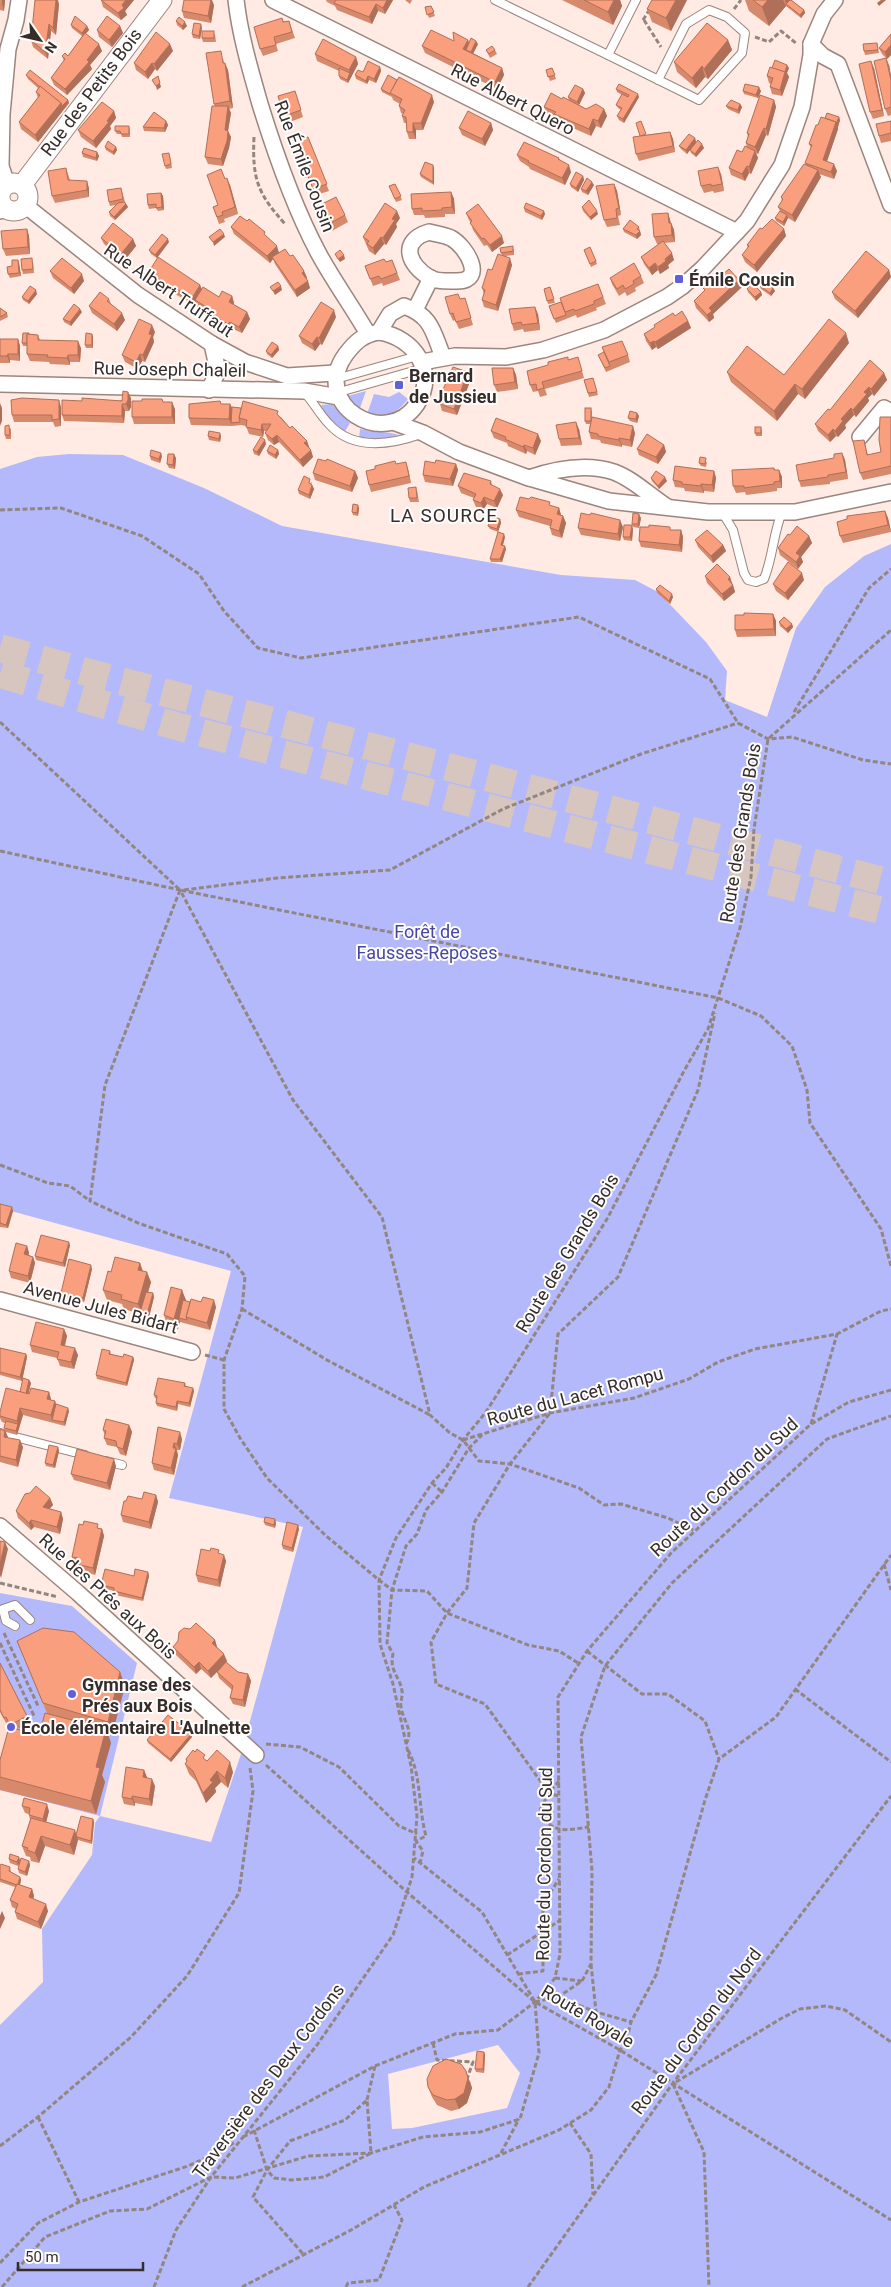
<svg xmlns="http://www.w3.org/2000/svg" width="891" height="2287" font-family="Roboto,sans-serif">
<rect width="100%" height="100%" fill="#ffebe4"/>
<!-- built -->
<path fill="#ffded2" d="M0,1665L30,1723L13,1732L0,1790Z"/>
<!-- green -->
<g fill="#b3b9fb" fill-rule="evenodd">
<path d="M366,391L359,411L344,397Z"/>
<path d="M399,392L408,399C396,414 386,420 367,414L374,394L389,397Z"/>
<path d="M332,404L350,423L344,433L329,420L321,405Z"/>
<path d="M360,429C373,432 387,431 399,435L378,440L359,439Z"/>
<path d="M69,454L123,455L204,488L282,526L561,575L635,580L658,592L706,642L727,671L725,700L767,717L796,628L825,587L864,556L891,544V2287H0V2025L43,1982L42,1929L92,1855L95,1823L100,1816L0,1790L13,1732L0,1665V1593L72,1606L137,1663L100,1816L211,1842L241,1754L303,1527L169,1498L231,1271L0,1208V469L37,457ZM498,2045L520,2073L507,2108L412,2128L392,2129L388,2074Z"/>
</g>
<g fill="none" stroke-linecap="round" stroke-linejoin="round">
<!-- motorway-tunnel -->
<g stroke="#d7c5bf" stroke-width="28" stroke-dasharray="28 14" stroke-linecap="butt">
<path d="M0,648L90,673L891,883"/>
<path d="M0,674L176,726L891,913"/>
</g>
<!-- service casing -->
<g stroke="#9b857d" stroke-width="10">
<g id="service">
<path d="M495,0L608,55L636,0"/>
<path d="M608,55L699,100L742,53L745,33L727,17L709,10L686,24L658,80"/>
<path d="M337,374L343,377L414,357L422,362L417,370L343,391L339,397"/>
<path d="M305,393C314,403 320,415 329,424C353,451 390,445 421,434"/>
<path d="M722,512L733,530L744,573L748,580L756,582L764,579C773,557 773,534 782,512"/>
<path d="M0,1433L85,1455"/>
<path d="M106,1461L122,1465"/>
<path d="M15,1626L6,1621L3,1609L15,1605L30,1620"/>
</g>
</g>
<!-- minor casing -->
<g stroke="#9b857d" stroke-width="18">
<g id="minor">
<path d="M236,0C240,35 250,69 260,104C276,156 294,208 320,256C335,283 353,308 368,334"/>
<path d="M273,0L737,232"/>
<path d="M811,44L823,56L838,64L891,205"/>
<path d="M7,184L1,166L2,114L8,49L16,20L19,0"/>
<path d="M26,206L138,295L212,344L245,362L287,376L335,373"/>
<path d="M0,211L4,207"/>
<path d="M429,232C436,234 445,235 451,238C466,246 487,281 457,281C449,281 437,282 430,278C408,265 399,241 429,232Z"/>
<path d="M415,310L431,278"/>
<path d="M379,332C414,337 438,372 417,404C385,451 309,404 346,354C356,341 363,335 379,332Z"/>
<path d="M379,332L390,314L404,306C432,316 433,332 443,357"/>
<path d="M422,362L455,356L506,357L543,350L604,330L667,297L683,286L703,268L747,221L775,176L782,165L802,107L811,55V44L824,14L835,0"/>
<path d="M0,384L304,391L339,397"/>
<path d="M209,390L218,371L212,344"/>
<path d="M393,422L423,433L459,452L526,477L609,501L708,512H795L891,492"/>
<path d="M860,437L884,408L891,412"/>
<path d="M529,478C555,469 587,463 614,472C633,479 649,495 666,506"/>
<path d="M0,1300L192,1352"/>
<path d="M0,1526L78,1593L256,1755"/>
</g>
</g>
<!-- tertiary casing -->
<g stroke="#9b857d" stroke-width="21">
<g id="tertiary">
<circle cx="14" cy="197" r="14"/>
<path d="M22,185L162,0"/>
</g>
</g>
<!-- path -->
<g stroke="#938580" stroke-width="3" stroke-dasharray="5 2.5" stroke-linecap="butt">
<path d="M734,9L741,0"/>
<path d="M643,20L650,9"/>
<path d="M644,20L661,47"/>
<path d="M755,37L769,42L781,31L797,44"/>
<path d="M254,137C252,180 258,194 286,225"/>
<path d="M0,510L61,508L142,536L199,574L224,611L258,648L301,658L579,617L710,679L738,723L768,739L792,737L863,760L891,764"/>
<path d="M794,712L869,588L891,569"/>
<path d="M0,722L180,890L718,998L761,1016L792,1046L807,1090L810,1123L881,1229L891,1266"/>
<path d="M0,851L180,890L293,1100L382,1217L430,1415L450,1433L463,1440L479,1461L510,1464L579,1488L604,1505L621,1504L668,1518L695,1531"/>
<path d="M180,890L105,1085L90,1201L138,1223L227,1254L245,1276L242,1309L224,1360V1409L240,1438L267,1478L325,1535L379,1580L392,1590L427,1591L447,1613L528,1645L559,1651L578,1663"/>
<path d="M184,890L277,878L390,870L503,809L641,754L738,723"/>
<path d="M0,1165L48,1183L70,1186L90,1201"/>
<path d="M242,1309L327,1360L430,1415"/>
<path d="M205,1355L224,1360"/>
<path d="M811,1424L837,1334"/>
<path d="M463,1440L550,1413L634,1398L689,1379L718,1362L755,1349L837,1334L881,1311L891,1309"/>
<path d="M432,1483L442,1492"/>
<path d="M884,1564L891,1590"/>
<path d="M0,1583L58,1597"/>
<path d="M4,1633L39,1708"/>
<path d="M0,1643L35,1718"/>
<path d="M587,1651L642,1694H668L705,1721L719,1759"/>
<path d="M795,1689L891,1762"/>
<path d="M266,1744L300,1747L339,1767L399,1826L417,1834"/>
<path d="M406,1744C414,1730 403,1721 401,1707C400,1702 403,1696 402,1691C400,1676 389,1672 393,1654L387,1643L392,1590L406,1546L417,1534L426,1510L442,1492L469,1448L482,1435"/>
<path d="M408,1750C422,1776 418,1808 426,1836L416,1841L423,1851L420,1863"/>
<path d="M266,1765L408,1893L535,2002L620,2050L891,2220"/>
<path d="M559,1781L549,1793L539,1812C554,1835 565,1830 589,1827"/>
<path d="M558,1796L549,1793L485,1704L436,1684L431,1642L447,1613L467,1588L474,1523L510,1464L550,1413L558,1334L618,1277L698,1090L715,1013"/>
<path d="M507,1955L559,1921"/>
<path d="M591,1964L596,2012L601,2039"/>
<path d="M518,1974L543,1971V1904L559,1879"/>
<path d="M555,1978L582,1981"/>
<path d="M558,1997L596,2012L631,2022"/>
<path d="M535,2002L558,1997L582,1981L591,1964L592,1871L581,1737L605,1666L672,1583L827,1439L891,1416"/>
<path d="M433,2043L437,2060L473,2062L467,2079"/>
<path d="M676,2082L782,2018L800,2009L826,2006L845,2010L891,2042"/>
<path d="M673,2084L704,2152L709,2287"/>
<path d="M367,2100L375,2066"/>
<path d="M38,2117L79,2202"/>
<path d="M570,2123L591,2154L593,2195"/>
<path d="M254,2130L267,2170L274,2178L292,2180L324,2177L371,2153L367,2100L345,2120L290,2141L267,2170L253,2197L304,2255"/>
<path d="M243,2137L375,2066L455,2034L498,2030L535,2002L555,1978L560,1954L558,1697L587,1651L672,1552L695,1531L811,1424L849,1402L891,1390"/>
<path d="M0,2146L38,2117L131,2037L187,1976L239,1893L253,1791L250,1768"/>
<path d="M501,2153L519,2119"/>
<path d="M0,2263L38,2223L79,2202L188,2166L219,2152L235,2142"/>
<path d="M2,2287L45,2237L110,2211L147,2209L211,2177L235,2178L308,2156L371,2153L423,2137L480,2132L520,2119L539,2053L535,2002L482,1912L414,1858"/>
<path d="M154,2287L176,2230L211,2177L317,2045L393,1935L412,1877L417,1816L411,1766L393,1684L380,1644L379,1580L396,1538L432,1483L446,1468L463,1440L486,1412L607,1219L684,1071L708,1029L740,928L751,877L754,829L768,739L891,630"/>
<path d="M242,2287L351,2230L424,2187L559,2130L591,2110L609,2087L620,2050L626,2042L631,2022L656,1975L705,1800L719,1759L776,1717L891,1555"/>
<path d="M346,2287L348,2283L379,2280L402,2220L394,2205"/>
<path d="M528,2287L673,2083L891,1796"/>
</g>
<!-- service -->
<use href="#service" stroke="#fff" stroke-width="8"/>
<!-- minor -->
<use href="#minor" stroke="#fff" stroke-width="15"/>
<!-- tertiary -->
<use href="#tertiary" stroke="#fff" stroke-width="19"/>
</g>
<!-- wall -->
<g fill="#d7896c">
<path d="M0,0H5L4,11L0,10Z"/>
<path d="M101,0H134L125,11L127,15L121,20L103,7Z"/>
<path d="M326,0H393L385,14L378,11L372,24L337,10L335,6L327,2Z"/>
<path d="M405,0H412L410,4Z"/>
<path d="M562,0H620L622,6L613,25Z"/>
<path d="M687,0L671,31L652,22L647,9Z"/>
<path d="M745,0H791L804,10L805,13L801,18L786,6L769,26L749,11Z"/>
<path d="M59,4L56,35L51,31L48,59L33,47L31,40Z"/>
<path d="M214,5L211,23L184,18L182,11Z"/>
<path d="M431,6L435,16L429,18L425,7Z"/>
<path d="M282,18L284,22L289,21L295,38L276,44L278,51L263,56L260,49Z"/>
<path d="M176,21L187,26L183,30L177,25Z"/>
<path d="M71,25L87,26L89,30L85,34L102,51L90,65L92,69L67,95L54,85L51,78L64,61L62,56H68L82,36L72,28Z"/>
<path d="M120,26L123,33L112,47L99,37L97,30Z"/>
<path d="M202,28L200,39L193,38L192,34Z"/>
<path d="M215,34L216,42H203L202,38Z"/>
<path d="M891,34V55L887,59L882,54L879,48Z"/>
<path d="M468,40L469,43L478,44L473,53L502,68L504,75L497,89L425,53L422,46Z"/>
<path d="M728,40L732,50L708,79L705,77L696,88L677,72L674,62Z"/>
<path d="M877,43L879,53L865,55L864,51Z"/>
<path d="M486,50H495L497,54L490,58Z"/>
<path d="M173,51L157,71L155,69L148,79L136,70L134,63Z"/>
<path d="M315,54L356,57L358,64L348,83L340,79L339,76V71L317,61Z"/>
<path d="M223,58L224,63L228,70L233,108L229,109L231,113L228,131L231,137L229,148L223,166L208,164L205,157L215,106L214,104Z"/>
<path d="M889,65L891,76V115L888,116L885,109Z"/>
<path d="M380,67L381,71L376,83L369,80L367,84L356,79L355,75Z"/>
<path d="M552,68L556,79L550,81L546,70Z"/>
<path d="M772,68H789L787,73L789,77L782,96L772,94L770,87L771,84L769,83L767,76Z"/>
<path d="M874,68L884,116L873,119L870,112Z"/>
<path d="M26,75L68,100L69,103L38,142L21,129L19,122L38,98L36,92L38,88L28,79Z"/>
<path d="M381,89L434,102L423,130H416V139H409L407,132L406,123H404L402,116L403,114L401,113L399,106L400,104L393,100L392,97L382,92Z"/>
<path d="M583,89L585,93L579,105L586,109H604L607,116L601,128L596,126L591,136L557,121L556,118L547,113L544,107L562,99L569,100L568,97Z"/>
<path d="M616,89L639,97L624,123L619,120L617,116L621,110L618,108L616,105L622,95L617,92Z"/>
<path d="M295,91L303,117L290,122L286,113H284L281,106Z"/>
<path d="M743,91H761L758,98L744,94Z"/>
<path d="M774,100L776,107L768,136L766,135L758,154L756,153L758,158L751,174L749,173L745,181L731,175L729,168L747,148L746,143L748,137L747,133Z"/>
<path d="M740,104L742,107L739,114L728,109L726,106Z"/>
<path d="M114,111L116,118L110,126L111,129L96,148L81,137L78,130Z"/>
<path d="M839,117L840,120L838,127V129L827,161L837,171L834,179L819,174L821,177L795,222L788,218L784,226L776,221L775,218L780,211L778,207L782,201L781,197L806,164L805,163L811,148L809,144L818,125L825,118Z"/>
<path d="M166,121L168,125L165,132L144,131L143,127Z"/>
<path d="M891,121V141L881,143L879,136Z"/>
<path d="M491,123L493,130L485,146L462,135L459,128Z"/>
<path d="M129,126L130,130V137H122L121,134H117L115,131Z"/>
<path d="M670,132L673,139L675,152L639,161L636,154L646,135Z"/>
<path d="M308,137L329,191L316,195L308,177L305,178L296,153L298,152Z"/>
<path d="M695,138L696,142L704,148L696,157L691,153L690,150L687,154L681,149L679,146Z"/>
<path d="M105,147H116L117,150L114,155L106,150Z"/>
<path d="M97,152L99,156L97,161L83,157L82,153Z"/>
<path d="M517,155L559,158L560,160L571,172L565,185L530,169L529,167L520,161Z"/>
<path d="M170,156L172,168L166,169L165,166Z"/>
<path d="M433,165L434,169V185L421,177L420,174Z"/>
<path d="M66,168L70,180L89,188V197L55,203L52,196Z"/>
<path d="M721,174L724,191L714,193L713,191L704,193L701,186Z"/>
<path d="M583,176L584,180L578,192L571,187L570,184Z"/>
<path d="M225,179L230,185L238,214L224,219L225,222L219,224L213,207L218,205Z"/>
<path d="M395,184L402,200L396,202L389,186Z"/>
<path d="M614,184L617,191L621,215L618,216L620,225L607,227L604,220Z"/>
<path d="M594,185L588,195L582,192L581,189Z"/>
<path d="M121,188L125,202L128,207L115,220L110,216L109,212L116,205L110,206L109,202Z"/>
<path d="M451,192L454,199L455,214H445V217L425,218L424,215H414L412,209Z"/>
<path d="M161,193L163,196L164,210L158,211L156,208L149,209L148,205Z"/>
<path d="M322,204L345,215L348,222L332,231L326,221L324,214L326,213Z"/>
<path d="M582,207L598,214L591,220L583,211Z"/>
<path d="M524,208L545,214L542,220L525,212Z"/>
<path d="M466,213L504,243L492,252L487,245L484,246L473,230L471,223L469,220Z"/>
<path d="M668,213L671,223L674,230L675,242L664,243L674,260L668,265L669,268L660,274L658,270L652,275L644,264L641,257L659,244H657L654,237Z"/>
<path d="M400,218L396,224L397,227L386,245L384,244L375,255L369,251L363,237Z"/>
<path d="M247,221L267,237L279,252L290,256L304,271L307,278L306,279L310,288L297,297L275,264L273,259L270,263L234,234L231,227Z"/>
<path d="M639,227L641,235L637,239L624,232L623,229Z"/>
<path d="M27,229L29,236L30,254L6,256L3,249Z"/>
<path d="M762,229H784L786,236L757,272L745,262L742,255L748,248L747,245Z"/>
<path d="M101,238L133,239L136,246L124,261L104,244Z"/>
<path d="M169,242L157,258L151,254L149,250Z"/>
<path d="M514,249V255L504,256L512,265L498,311L484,307L482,300L484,294L482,288L492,270L502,255L501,253Z"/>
<path d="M584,250L596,261L597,264L591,267Z"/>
<path d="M18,260L19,263L21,276L10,278L8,274Z"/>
<path d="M392,260L400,280L383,286L382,283L373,286L365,266L386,262Z"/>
<path d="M33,262L34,273L23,274L22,270Z"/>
<path d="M150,270L200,285L202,290L219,297L232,296L234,303V305L247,312L250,319L242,333L233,329L231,331L215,322L213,317L197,307L196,302L194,305L158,284L156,279L152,276Z"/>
<path d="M889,270L891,277L858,318L835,299L832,292Z"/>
<path d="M50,271L84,281L74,294L53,278Z"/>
<path d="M641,276L644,283L635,288L636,291L627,296L625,292L619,296L612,284L610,278Z"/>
<path d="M721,276L742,287L713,314L714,318L709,322L696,308L694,301L705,291L703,288Z"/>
<path d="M598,284L606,304L596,308L597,310L577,318L576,315L556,323L549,306L561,302Z"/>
<path d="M759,285L773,288L775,291L771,296L761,289Z"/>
<path d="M550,287L555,303L548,304L544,289Z"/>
<path d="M747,289L761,292L762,295L756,301L748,292Z"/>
<path d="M37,294L29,304L23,300L22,297Z"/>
<path d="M109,299L111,304L125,320L117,331L92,313L89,306Z"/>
<path d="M460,299L467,305L473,325L459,329L455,320L453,321L450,314Z"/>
<path d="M0,308L7,313L8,317L0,321Z"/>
<path d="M82,312L71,326L64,322L63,319Z"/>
<path d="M538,314L540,330L524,332L523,329L514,331L512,324Z"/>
<path d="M675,316L688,321L691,328L658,349L656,347L652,350L646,341L644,334Z"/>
<path d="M336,317L322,345L320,344L315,351L302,343L299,336Z"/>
<path d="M155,332L153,337L154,342L145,362L142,361L138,369L125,362L122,355Z"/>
<path d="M29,334L38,335L40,340L81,348L80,362H70V365L50,364L49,362L30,361L27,354V346H23L22,343Z"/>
<path d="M92,334L93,337V348H86L85,345Z"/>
<path d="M0,339H18L20,346V361L10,360V363H0Z"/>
<path d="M849,343L805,399L798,394L777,421L731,382L727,372L784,375Z"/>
<path d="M278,346L279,350L272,358L267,354L266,351Z"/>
<path d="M602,347L628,355L630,362L606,372L598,355L604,353Z"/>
<path d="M568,360L580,364L584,378L545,389L547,395L540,397L538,391L533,392L530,385Z"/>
<path d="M513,368L516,375L518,389L497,392L494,385Z"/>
<path d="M884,373L887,380L874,396L872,394L868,398L869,401L856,417L854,415L845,425L846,428L838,437L836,436L830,442L818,431L815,424L830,410Z"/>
<path d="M593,378L598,395L589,397L584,380Z"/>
<path d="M471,379L457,415L442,411L440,404L442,397L441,394Z"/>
<path d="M131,398V407L129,411H125L124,423L64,421L62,415Z"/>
<path d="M220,401L221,404H230L232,407L281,417L290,428L307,441L313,457L303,467L279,442L274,445L268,440L265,433L267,431H264L263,437L249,434L246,426L241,425L232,426L191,425L189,418Z"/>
<path d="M164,402L175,409V424H134L132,417Z"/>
<path d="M61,407V426L55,427L53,422H14L12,415Z"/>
<path d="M591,408L592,412V417L635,433L632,447L622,445V447L601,443L600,440L591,439L589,432L590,424H586L585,421Z"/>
<path d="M637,413L639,416L637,423L630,421L628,418Z"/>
<path d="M891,418V474L863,480L860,473L864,440L868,455L881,452Z"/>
<path d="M761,427L762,431V436H756L755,433Z"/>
<path d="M11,428V439H6L5,435Z"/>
<path d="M579,429L582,445L561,446L559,439Z"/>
<path d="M491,431L541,441L535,455L527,451L526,454L508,446L507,443L494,438Z"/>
<path d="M208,436H221L220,442L209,440Z"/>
<path d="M266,444L259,456L254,454L253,450Z"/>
<path d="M664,445L666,452L658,464L639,455L637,449Z"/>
<path d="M278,450L279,454L276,459L268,454L267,451Z"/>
<path d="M842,453L845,460L848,479L830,482V484L801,487L799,481Z"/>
<path d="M150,456H162L160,463L151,460Z"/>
<path d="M176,458L175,469L169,468L167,464Z"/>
<path d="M707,462L706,467L701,466L699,463Z"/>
<path d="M456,464L458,470L453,486L425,482L423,475Z"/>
<path d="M774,468L775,470H779L782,477V488H777V491L746,495L745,492L736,493L733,486Z"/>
<path d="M408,469L411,483L371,492L369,485Z"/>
<path d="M355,471L358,478L352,492L315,480L313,473Z"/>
<path d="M714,471L716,478L714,492L704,491V493L685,491L684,488L675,487L673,480Z"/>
<path d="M651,478L667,481L659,489L652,481Z"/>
<path d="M491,481L492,485L503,495L497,508L487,504L483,510L476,507L473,500L474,498L461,493L458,486Z"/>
<path d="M312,482L311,485H312L314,489L310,499L299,494L298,490Z"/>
<path d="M417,490L419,502H410L409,498Z"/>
<path d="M551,506L559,508L561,515L563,516L566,523L562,538L552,535L550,528V526L519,517L516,510Z"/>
<path d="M359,508L358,516L353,515L352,512Z"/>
<path d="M885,511L888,518L891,532L843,543L840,536Z"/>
<path d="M641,518L639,528L633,527L632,524Z"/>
<path d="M500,519L501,523L498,532L490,529L488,526Z"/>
<path d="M623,527L620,541L581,535L578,528Z"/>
<path d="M633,529L632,541L624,540L623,537Z"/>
<path d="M681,530L683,537L682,552L641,547L639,541Z"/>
<path d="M790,535L809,536L812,543L801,557L803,562L798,569L780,555L778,548Z"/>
<path d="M505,537L503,545L506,549L502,562H491L490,559Z"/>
<path d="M695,540L723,545L726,551L713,563L698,547Z"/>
<path d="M705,576L730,577L735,592L724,601L707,583Z"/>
<path d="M804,580L788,600L776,591L773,584Z"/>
<path d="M656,589L673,597L670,604L657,593Z"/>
<path d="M773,614L776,621V636L737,637L735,630Z"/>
<path d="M779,622L792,624L793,627L788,633L780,626Z"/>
<path d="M0,1204L12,1207L13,1211L8,1228L0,1227Z"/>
<path d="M70,1245L65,1267L36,1260L35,1256Z"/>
<path d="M27,1246L29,1253L28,1255L33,1257L35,1263L30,1283L11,1278L9,1271Z"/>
<path d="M140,1263L143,1271L151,1282L148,1292L153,1293L154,1297L148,1321L141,1320L139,1316L140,1314L124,1309L122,1304L107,1300L103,1290L111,1272Z"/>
<path d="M92,1269L84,1302L62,1296L61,1293Z"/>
<path d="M182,1290L185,1301L216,1307L210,1330L180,1322L178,1329L167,1325L164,1315Z"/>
<path d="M64,1329L67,1336L65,1346L78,1355L74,1369L60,1366L57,1358L32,1352L30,1345Z"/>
<path d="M0,1348L26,1354L27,1357L22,1381L0,1375Z"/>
<path d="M110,1351L111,1354L123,1357H133L134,1360L127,1386L97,1379L96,1375Z"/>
<path d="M29,1380L31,1383L28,1394L49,1392L51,1400L55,1401L56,1404L69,1411L65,1426L23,1415L17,1435L6,1432L8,1438L23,1447L18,1467L0,1462V1429L5,1430L4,1428L5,1423L2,1422L0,1418V1412L20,1392Z"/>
<path d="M185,1383L186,1386L194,1391L190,1407L178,1404L177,1411L157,1406L156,1403L157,1399L155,1398L154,1395Z"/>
<path d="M129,1425L132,1432L126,1456L120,1454L117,1447L107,1445L104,1438L105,1436L103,1430Z"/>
<path d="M158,1427L182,1439L180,1450H177L178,1455L174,1475L154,1470L152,1463Z"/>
<path d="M58,1447L59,1451L55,1468L46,1466L45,1463Z"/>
<path d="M116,1466L110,1490L74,1480L71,1474Z"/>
<path d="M156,1495L158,1502L151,1529L123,1522L121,1515L126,1501L142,1499Z"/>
<path d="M50,1498L53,1505L49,1509L61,1512L63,1519L60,1534L34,1527L31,1530L18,1518L16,1511Z"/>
<path d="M264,1522L276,1523L275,1528L265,1525Z"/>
<path d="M298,1525L299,1529L293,1552L283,1549L282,1545Z"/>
<path d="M99,1528L102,1529L104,1536L95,1575L79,1570L77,1564H75L72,1557Z"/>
<path d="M221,1554L226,1561L220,1587L198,1582L196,1575Z"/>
<path d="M148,1572L149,1576L143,1601L115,1595L114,1591L102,1588L101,1585Z"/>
<path d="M215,1640L217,1647L227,1661L223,1664L238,1672L248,1674L251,1681L245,1707L233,1704L230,1698L232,1690L219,1678L217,1672L211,1678L201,1669L196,1674L175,1654L173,1647Z"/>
<path d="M17,1641L120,1672L125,1686L112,1735L108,1734L111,1743L102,1775L105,1782L96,1814L0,1790V1760L11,1728L9,1724L7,1725L0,1712V1663L27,1716L30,1723L17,1729L39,1735L47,1713Z"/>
<path d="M192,1737L171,1762L148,1743L147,1740Z"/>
<path d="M186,1759L207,1761L233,1772L228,1788L221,1782L215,1788L216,1792L206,1803L196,1781L189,1774L185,1764L187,1762Z"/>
<path d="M144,1770L147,1778L155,1786L152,1806L135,1803V1806L124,1804L122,1797Z"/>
<path d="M22,1806L49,1811L46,1823L76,1835L93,1819L94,1822L92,1844L78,1840L74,1855L45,1846L39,1863L31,1861L30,1857L26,1856L22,1846L30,1820L29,1815V1814L25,1813Z"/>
<path d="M19,1857L20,1861L18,1866L10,1863L9,1859Z"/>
<path d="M29,1861L30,1865L27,1876L19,1873L18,1869Z"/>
<path d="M0,1866L10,1867L11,1872L20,1877L21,1880L20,1885L32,1889L34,1896L33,1899L48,1911L41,1929L17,1919L15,1912L16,1909L12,1907L10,1900L15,1887L0,1882Z"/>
<path d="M484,2052L485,2055L484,2073L476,2072L475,2069Z"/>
<path d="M470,2081L472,2088L467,2103L459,2109L451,2111L437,2105L432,2097L428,2087Z"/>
</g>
<!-- shaded-wall -->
<g fill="#af6f58">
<path d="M2,0H5L4,11L2,4Z"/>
<path d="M56,0H58L59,4L56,35L53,28Z"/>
<path d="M126,0H134L125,11L127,15L121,20L118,13L122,5Z"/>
<path d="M211,0H212L214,5L211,23L208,16Z"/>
<path d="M387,0H393L385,14L383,8Z"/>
<path d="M614,0H620L622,6L613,25L608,12Z"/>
<path d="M676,0H687L671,31L666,18Z"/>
<path d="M768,0H783L786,6L769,26L762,7Z"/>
<path d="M785,0H791L786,4Z"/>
<path d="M881,0H886L879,6L877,3Z"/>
<path d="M376,4L378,11L372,24L369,17Z"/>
<path d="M804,10L805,13L801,18L800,15Z"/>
<path d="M185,22L187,26L183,30L182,26Z"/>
<path d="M49,24L51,31L48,59L45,52Z"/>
<path d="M201,24L202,28L200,39L199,36Z"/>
<path d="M87,26L89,30L83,37L82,33Z"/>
<path d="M120,26L123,33L112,47L109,40Z"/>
<path d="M468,40L470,47L465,52L463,49Z"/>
<path d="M728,40L732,50L708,79L704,69Z"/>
<path d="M476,41L478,44L471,58L470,55Z"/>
<path d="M99,44L102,51L90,65L92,69L67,95L65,89Z"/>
<path d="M170,44L173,51L157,71L154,64Z"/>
<path d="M891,45V55L887,59L885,52Z"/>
<path d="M356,57L358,64L348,83L347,80L350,73L349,70Z"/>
<path d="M886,58L889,65L891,76V80Z"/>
<path d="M871,61L874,68L884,116L882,110Z"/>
<path d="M152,63L155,69L148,79L145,72Z"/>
<path d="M225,63L228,70L233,108L230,101Z"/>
<path d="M787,65L789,68L786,75L787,73L789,77L782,96L780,90Z"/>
<path d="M702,66L705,77L696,88L692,78Z"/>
<path d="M380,67L381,71L376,83L374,79Z"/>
<path d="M502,68L504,75L497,89L495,82Z"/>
<path d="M158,76L161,87L157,90L156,86Z"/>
<path d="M368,76L369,80L367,84L366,81Z"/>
<path d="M759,87L761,91L758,98L756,95Z"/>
<path d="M583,89L585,93L579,105L577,102Z"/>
<path d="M638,94L639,97L624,123L623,119Z"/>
<path d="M432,95L434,102L423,130L421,123Z"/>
<path d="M68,100L69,103L38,142L35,135L61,103Z"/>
<path d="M774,100L776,107L768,136L766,129Z"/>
<path d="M740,104L742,107L739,114L738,110Z"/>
<path d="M228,106L231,113L228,131L231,137L229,148L223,166L221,159Z"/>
<path d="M604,109L607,116L601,128L598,121Z"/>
<path d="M114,111L116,118L110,126L111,129L96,148L93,141Z"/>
<path d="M839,117L840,120L838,127V129L825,167L823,160L836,122Z"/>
<path d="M593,119L596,126L591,136L589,129Z"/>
<path d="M166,121L168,125L165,132L164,128Z"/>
<path d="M413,123L416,130V139L413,132Z"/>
<path d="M491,123L493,130L485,146L482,139Z"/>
<path d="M764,128L766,135L758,154L755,147Z"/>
<path d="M670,132L673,139L675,152L673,146Z"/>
<path d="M695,138L696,142L687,154L686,150Z"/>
<path d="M702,144L704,148L696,157L695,154Z"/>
<path d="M116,147L117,150L114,155L113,152Z"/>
<path d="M755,151L758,158L751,174L749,167Z"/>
<path d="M97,152L99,156L97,161L96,158Z"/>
<path d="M834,164L837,171L834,179L831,172Z"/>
<path d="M433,165L434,169V185L433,182Z"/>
<path d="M569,165L571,172L565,185L562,178Z"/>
<path d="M747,166L749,173L745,181L742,174Z"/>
<path d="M718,167L721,174L724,191L722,184Z"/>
<path d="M818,170L821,177L795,222L792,215Z"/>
<path d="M583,176L584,180L578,192L576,188Z"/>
<path d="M227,178L230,185L238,214L235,207Z"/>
<path d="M87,181L89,188V197L87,190Z"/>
<path d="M592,182L594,185L588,195L586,191Z"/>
<path d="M614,184L617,191L621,215L619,208Z"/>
<path d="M451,192L454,199L455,214L452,207Z"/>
<path d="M161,193L163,196L164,210L162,207Z"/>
<path d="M126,204L128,207L115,220L114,217Z"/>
<path d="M397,211L400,218L396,224L397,227L386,245L383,238L392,219Z"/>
<path d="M544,211L545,214L542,220L541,216Z"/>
<path d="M597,211L598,214L591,220L590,217Z"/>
<path d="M668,213L670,220L671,230L669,223Z"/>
<path d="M787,215L788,218L784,226L783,222Z"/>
<path d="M671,223L674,230L675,242L672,235Z"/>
<path d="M27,229L29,236L30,254L28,247Z"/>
<path d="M784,229L786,236L757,272L754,265Z"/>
<path d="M640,231L641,235L637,239L636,235Z"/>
<path d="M224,234L225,237L214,246L213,242Z"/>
<path d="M502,236L504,243L492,252L490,245Z"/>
<path d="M381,237L384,244L375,255L373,248Z"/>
<path d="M133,239L136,246L124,261L121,254Z"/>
<path d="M168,239L169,242L157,258L155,255Z"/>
<path d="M277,246L279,253L272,257L273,259L270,263L267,256Z"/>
<path d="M672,253L674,260L668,265L669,268L660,274L658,267L665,259Z"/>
<path d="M344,255L345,259L340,262L338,259Z"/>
<path d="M510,258L512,265L498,311L496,305Z"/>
<path d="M18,260L19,263L21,276L19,273Z"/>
<path d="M655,263L658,270L652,275L649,268Z"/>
<path d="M889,270L891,277L858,318L855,311Z"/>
<path d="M304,271L307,278L305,280L302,273Z"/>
<path d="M82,274L84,281L74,294L71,288Z"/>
<path d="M739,280L742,287L713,314L714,318L709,322L707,315L709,308Z"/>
<path d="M308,281L310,288L297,297L295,290Z"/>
<path d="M200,285L203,292L195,300L196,302L194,305L192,298Z"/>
<path d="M281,286L282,290L275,295L273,291Z"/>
<path d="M773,288L775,291L771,296L770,293Z"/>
<path d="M36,290L37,294L29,304L28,301Z"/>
<path d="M761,292L762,295L756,301L755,297Z"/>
<path d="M232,296L234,303L231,309L229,302Z"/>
<path d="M535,307L538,314L540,330L538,323Z"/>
<path d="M80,309L82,312L71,326L70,322Z"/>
<path d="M334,310L336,317L322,345L319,338Z"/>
<path d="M247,312L250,319L242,333L239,327Z"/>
<path d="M122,313L125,320L117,331L114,324Z"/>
<path d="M688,321L691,328L658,349L655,342Z"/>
<path d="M230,322L233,329L231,331L228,324Z"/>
<path d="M152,325L155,332L153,337L154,342L145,362L143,355L149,334Z"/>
<path d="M846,333L849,343L805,399L802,389Z"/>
<path d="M92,334L93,337V348L92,345Z"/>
<path d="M317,337L320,344L315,351L312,344Z"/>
<path d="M18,339L20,346V361L18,354Z"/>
<path d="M78,341L81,348L80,362L78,355Z"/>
<path d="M654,341L656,347L652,350L650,343Z"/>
<path d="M278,346L279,350L272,358L271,355Z"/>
<path d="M8,354L10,360V363L7,356Z"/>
<path d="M140,354L142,361L138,369L136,362Z"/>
<path d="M68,355L70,362V365L67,358Z"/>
<path d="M513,368L516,375L518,389L515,382Z"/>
<path d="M468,372L471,379L457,415L454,409Z"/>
<path d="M884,373L887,380L874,396L871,389Z"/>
<path d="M795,384L798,394L777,421L774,411Z"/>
<path d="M869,387L872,394L868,398L869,401L856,417L853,410L864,392Z"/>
<path d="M128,392L131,398V407L129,411L126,404Z"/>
<path d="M59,400L61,407V426L59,419Z"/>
<path d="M172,402L175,409V424L172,417Z"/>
<path d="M0,403L2,408V421L0,426Z"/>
<path d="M122,404L125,411L124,423L122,416Z"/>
<path d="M230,404L233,411L231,423L229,419Z"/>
<path d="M851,408L854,415L845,425L846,428L838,437L835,431L841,419Z"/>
<path d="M637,413L639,416L637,423L636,419Z"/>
<path d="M576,422L579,429L582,445L579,438Z"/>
<path d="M262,424L264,431L263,437L261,430Z"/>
<path d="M633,426L635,433L632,447L630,440Z"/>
<path d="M833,429L836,436L830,442L828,435Z"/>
<path d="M220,433L221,436L220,442L219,439Z"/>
<path d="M538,434L541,441L535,455L533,448Z"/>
<path d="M277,435L279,442L274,445L272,439Z"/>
<path d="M619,438L622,445V447L619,440Z"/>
<path d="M265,440L266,444L259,456L257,452Z"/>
<path d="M307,441L309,448L304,443Z"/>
<path d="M524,445L527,451L526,454L523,447Z"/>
<path d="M664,445L666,452L658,464L656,457Z"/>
<path d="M278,450L279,454L276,459L275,455Z"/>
<path d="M311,450L313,457L303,467L300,460Z"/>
<path d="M161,453L162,456L160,463L159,459Z"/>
<path d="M842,453L845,460L848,479L846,472Z"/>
<path d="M174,454L176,458L175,469L173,465Z"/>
<path d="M406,462L408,469L411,483L409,476Z"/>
<path d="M456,464L458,470L453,486L450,479Z"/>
<path d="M779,470L782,477V488L780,481Z"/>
<path d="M355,471L358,478L352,492L350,486Z"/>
<path d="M714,471L716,478L714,492L712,485Z"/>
<path d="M665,477L667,481L659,489L658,486Z"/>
<path d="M701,484L704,491V493L701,486Z"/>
<path d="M312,485L314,489L310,499L309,495Z"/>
<path d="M500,489L503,495L497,508L494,501Z"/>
<path d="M484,497L487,504L483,510L481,503Z"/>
<path d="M358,505L359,508L358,516L357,513Z"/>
<path d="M559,508L561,515L559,521L557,514Z"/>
<path d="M885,511L888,518L891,532L888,525Z"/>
<path d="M639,514L641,518L639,528L638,524Z"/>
<path d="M563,516L566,523L562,538L559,531Z"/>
<path d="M500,519L501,523L498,532L497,529Z"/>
<path d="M620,520L623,527L620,541L618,534Z"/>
<path d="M632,525L633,529L632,541L630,537Z"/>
<path d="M681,530L683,537L682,552L679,545Z"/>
<path d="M504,534L505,537L502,548L501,545Z"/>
<path d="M809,536L812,543L801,557L803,562L798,569L796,562V553Z"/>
<path d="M723,545L726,551L713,563L711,556Z"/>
<path d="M505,546L506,549L502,562L500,559Z"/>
<path d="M802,573L804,580L788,600L785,593Z"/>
<path d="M730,577L732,584L730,586L728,579Z"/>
<path d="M733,585L735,592L724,601L722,594Z"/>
<path d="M672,594L673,597L670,604L669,601Z"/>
<path d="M773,614L776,621V636L774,629Z"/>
<path d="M792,624L793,627L788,633L786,629Z"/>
<path d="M12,1207L13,1211L8,1228L6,1225Z"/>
<path d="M69,1242L70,1245L65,1267L63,1263Z"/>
<path d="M27,1246L29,1253L27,1261L24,1254Z"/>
<path d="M33,1257L35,1263L30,1283L28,1276Z"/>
<path d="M140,1263L143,1273L138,1270Z"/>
<path d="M91,1265L92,1269L84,1302L83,1298Z"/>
<path d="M147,1272L151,1282L142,1314L138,1304Z"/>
<path d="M182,1290L186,1300L181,1319L179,1318L180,1322L178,1329L174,1319Z"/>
<path d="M153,1293L154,1297L148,1321L146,1318Z"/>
<path d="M214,1300L216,1307L210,1330L207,1323Z"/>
<path d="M64,1329L67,1336L63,1352L61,1345Z"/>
<path d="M75,1348L78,1355L74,1369L71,1362Z"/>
<path d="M26,1354L27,1357L22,1381L20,1377Z"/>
<path d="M133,1357L134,1360L127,1386L126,1383Z"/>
<path d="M29,1380L31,1383L27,1400L25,1397Z"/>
<path d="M193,1388L194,1391L190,1407L189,1403Z"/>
<path d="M49,1392L51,1399L50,1406L47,1399Z"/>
<path d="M55,1401L57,1408L52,1420L51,1415Z"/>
<path d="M177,1401L178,1404L177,1411L176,1407Z"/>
<path d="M20,1408L23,1415L17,1435L16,1431L18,1424L17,1421Z"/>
<path d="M68,1408L69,1411L65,1426L64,1422Z"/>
<path d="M129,1425L132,1432L126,1456L123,1449Z"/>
<path d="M5,1431L8,1437H4Z"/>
<path d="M180,1432L182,1439L180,1450L177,1444Z"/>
<path d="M20,1440L23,1447L18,1467L16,1460Z"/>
<path d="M174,1443L178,1455L174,1475L171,1468Z"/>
<path d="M58,1447L59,1451L55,1468L53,1465Z"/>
<path d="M114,1459L116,1466L110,1490L107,1483Z"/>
<path d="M156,1495L158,1502L151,1529L149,1522Z"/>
<path d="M50,1498L53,1505L45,1514L43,1507Z"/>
<path d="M61,1512L63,1519L60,1534L57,1527Z"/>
<path d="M275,1519L276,1523L275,1528L274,1525Z"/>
<path d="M31,1520L34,1527L31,1530L29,1523Z"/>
<path d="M298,1525L299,1529L293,1552L292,1548Z"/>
<path d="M102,1529L104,1536L95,1575L93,1568Z"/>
<path d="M5,1542L8,1549L1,1578L0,1575V1564Z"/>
<path d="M224,1555L226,1561L220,1587L218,1580Z"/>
<path d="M148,1572L149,1576L143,1601L142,1598Z"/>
<path d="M215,1640L217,1647L215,1650L212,1643Z"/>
<path d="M224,1654L227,1661L211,1678L208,1671Z"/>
<path d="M199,1662L201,1669L196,1674L194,1667Z"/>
<path d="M120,1672L125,1686L112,1735L108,1722Z"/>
<path d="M248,1674L251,1681L245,1707L243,1700Z"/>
<path d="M106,1729L111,1743L102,1775L105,1782L96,1814L91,1801L96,1767Z"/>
<path d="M191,1734L192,1737L171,1762L170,1759Z"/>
<path d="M230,1762L233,1772L228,1788L225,1778Z"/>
<path d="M144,1770L147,1777L146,1784L143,1777Z"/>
<path d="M217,1771L221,1782L215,1788L216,1792L206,1803L203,1793L210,1780Z"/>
<path d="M152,1779L155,1786L152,1806L149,1799Z"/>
<path d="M132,1796L135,1803V1806L132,1799Z"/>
<path d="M47,1804L49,1811L45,1826L43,1819Z"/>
<path d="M93,1819L94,1822L92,1844L91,1841Z"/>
<path d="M75,1830L78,1840L74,1855L70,1845Z"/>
<path d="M41,1836L45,1846L39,1863L35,1853Z"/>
<path d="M19,1857L20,1861L18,1866L17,1862Z"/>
<path d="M29,1861L30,1865L27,1876L25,1872Z"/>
<path d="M20,1877L21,1880L19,1889L17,1885Z"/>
<path d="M32,1889L34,1896L31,1904L29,1897Z"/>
<path d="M46,1904L48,1911L41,1929L38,1922Z"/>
<path d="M2,1911L5,1918L0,1929V1916Z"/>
<path d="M484,2052L485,2055L484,2073L483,2069Z"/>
<path d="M466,2071L472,2088L467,2103L459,2109L455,2099Z"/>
</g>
<!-- building -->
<g fill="#fa9f7d" stroke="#af6f58">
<path d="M35,0H56L53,28L49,24L45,52L31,40Z"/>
<path d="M101,0H126L122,5L124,8L118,13Z"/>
<path d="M184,0H211L208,16L182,11Z"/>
<path d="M335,0H387L383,8L376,4L369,17L334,3L336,0Z"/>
<path d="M584,0H614L608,12Z"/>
<path d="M652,0H676L666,18L647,9Z"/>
<path d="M753,0H768L762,7Z"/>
<path d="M790,0H791L804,10L800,15L786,4Z"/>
<path d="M431,6L434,12L427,15L425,7Z"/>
<path d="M75,16L87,26L82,33L71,25Z"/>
<path d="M107,16L120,26L109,40L97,30Z"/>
<path d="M179,17L185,22L182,26L176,21Z"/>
<path d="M282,18L283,22L289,21L292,32L274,37L276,45L260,49L254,27Z"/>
<path d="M194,23L201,24L199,36L192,34Z"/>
<path d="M707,23L728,40L704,69L702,66L692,78L674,62Z"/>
<path d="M431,30L454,41L453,32L468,40L463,49L502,68L495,82L422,46Z"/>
<rect x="202" y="31" width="12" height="7"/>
<path d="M156,32L170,44L154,64L152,63L145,72L134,63Z"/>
<path d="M85,33L99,44L87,60L89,62L65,89L51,78L65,59L62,56L65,53L68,56Z"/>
<path d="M891,34V45L885,52L879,48Z"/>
<path d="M471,38L476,41L471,52L466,50Z"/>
<path d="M323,39L356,57L349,70L315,54Z"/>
<path d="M877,43L878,50L864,51L863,44Z"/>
<path d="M492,46L495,50L489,54L486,50Z"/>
<path d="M221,51L223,63H225L230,101L214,104L206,53Z"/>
<path d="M886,58L891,80V107L885,109L874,61Z"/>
<path d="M775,60L787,65L785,72L772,68Z"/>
<path d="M368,61L380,67L374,79L368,76L366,81L355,75L358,70L363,72Z"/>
<path d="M871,61L882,110L870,112L859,64Z"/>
<path d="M770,67L785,72L780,90L770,87L773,78L767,76Z"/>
<path d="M339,68L350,73L347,80L339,76Z"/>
<path d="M552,68L555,75L548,77L546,70Z"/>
<path d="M30,70L68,100L62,106L61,103L39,86L26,75Z"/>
<path d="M388,75L397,80L390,94L381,89Z"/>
<path d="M158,76L160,83L156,86L152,80Z"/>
<path d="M399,77L432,95L421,123H413V132H407L406,117L402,116L405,110L399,106L402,99L390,93Z"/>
<path d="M619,84L638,94L623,119L617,116L622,108L616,105L622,94L628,97L629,95L616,89Z"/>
<path d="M745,84L759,87L756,95L743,91Z"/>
<path d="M575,85L583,89L577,102L568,97Z"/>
<path d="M40,86L61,103L35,135L19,122L40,95L36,92Z"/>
<path d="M295,91L301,110L287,115L284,106H281L278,96Z"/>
<path d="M551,93L562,99L563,97L586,109L596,104L604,109L598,121L593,119L589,129L554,114L556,112L544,107Z"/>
<path d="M760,95L774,100L766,129L764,128L755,147L746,143L749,134L747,133Z"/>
<path d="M731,100L740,104L738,110L726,106Z"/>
<path d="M102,102L114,111L107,121L109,122L93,141L78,130Z"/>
<path d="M212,106H228L225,130L228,131L227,141L221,159L205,157Z"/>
<path d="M468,111L491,123L482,139L459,128Z"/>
<path d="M154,112L166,121L164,128L143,127Z"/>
<path d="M827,113L839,117L836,124V122L825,118Z"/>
<path d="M821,117L836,122L823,160L834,164L831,172L805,163L812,145L809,144L816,125H818Z"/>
<path d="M641,121L646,134L640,136L636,123Z"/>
<path d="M891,121V133L879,136L876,124Z"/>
<path d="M115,126H129V134H121L120,131H115Z"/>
<path d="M670,132L673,146L636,154L633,137Z"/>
<path d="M689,134L695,138L686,150L679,146Z"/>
<path d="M308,137L327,184L313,189L306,171H303L296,153L298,152L295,142Z"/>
<path d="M698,140L702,144L695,154L690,150Z"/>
<path d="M108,141L116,147L113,152L105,147Z"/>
<path d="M524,142L559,158L558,159L569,165L562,178L528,162L529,161L517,155Z"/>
<path d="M745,146L755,151L749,167L747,166L742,174L729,168L737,150L742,152Z"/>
<path d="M84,148L97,152L96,158L82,153Z"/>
<path d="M169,153L171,164L165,166L162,154Z"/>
<path d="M425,162L433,165V182L420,174Z"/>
<path d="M804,164L818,170L792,215L778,207L783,199L781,197Z"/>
<path d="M718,167L722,184L711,186V184L701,186L698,171Z"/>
<path d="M66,168L68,180L87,181V190L52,196L48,171Z"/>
<path d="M221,169L225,179L227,178L235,207L222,212L223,215L217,217L213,207L218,205L207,175Z"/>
<path d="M576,172L583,176L576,188L570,184Z"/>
<path d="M587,178L592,182L586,191L581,189Z"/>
<path d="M395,184L401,196L395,199L389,186Z"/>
<path d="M614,184L619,208L616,209L617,218L604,220L596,186Z"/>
<path d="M121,188L123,199L109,202L107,190Z"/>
<path d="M451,192L452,207L442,208V210L422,211V208L412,209L411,194Z"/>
<path d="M161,193L162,207L156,208V204L148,205L147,194Z"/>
<path d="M336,197L345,215L329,224L324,214L326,212L322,204Z"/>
<path d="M589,200L597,211L590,217L582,207Z"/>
<path d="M124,202L126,204L114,217L109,212L118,203Z"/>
<path d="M385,203L397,211L392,219L395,220L383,238L381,237L373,248L367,244L369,241L363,237Z"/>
<path d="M526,203L544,211L541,216L524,208Z"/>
<path d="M478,204L502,236L490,245L484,238L482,239L470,223L472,221L466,213Z"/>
<path d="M780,211L787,215L783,222L775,218Z"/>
<path d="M668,213L669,223H671L672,235L654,237L652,214Z"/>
<path d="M240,216L247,221L249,219L265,232L264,234L277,246L267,256L231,227Z"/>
<path d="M772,219L784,229L754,265L742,255L749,246L747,245L760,228L762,229Z"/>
<path d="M630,220L639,227L637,229L640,231L636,235L623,229Z"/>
<path d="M113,223L133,239L121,254L101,238Z"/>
<path d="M27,229L28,247L3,249L1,231Z"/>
<path d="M220,229L224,234L213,242L209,237Z"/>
<path d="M162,234L168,239L155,255L149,250Z"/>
<path d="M663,241L672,253L665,259L666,261L658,267L655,263L649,268L641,257Z"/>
<path d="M513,246V251L501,253L500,248Z"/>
<path d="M590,247L596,261L590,264L584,250Z"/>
<path d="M285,249L290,256L293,255L304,271L302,273L308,281L295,290L272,257Z"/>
<path d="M340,250L344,255L338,259L335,254Z"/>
<path d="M866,251L889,270L855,311L832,292Z"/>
<path d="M498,254L510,258L496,305L482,300L485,290L482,288L488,269L492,270Z"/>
<path d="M158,257L200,285L192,298L155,277L156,274L150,270Z"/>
<path d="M32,258L33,269L22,270L21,259Z"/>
<path d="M62,258L82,274L71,288L50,271Z"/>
<path d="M384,259L386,262L392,260L397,273L381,279L379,276L370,279L365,266Z"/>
<path d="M12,260H18L19,273L8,274L7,267L12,266Z"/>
<path d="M634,263L641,276L633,281L634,284L625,289L623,285L617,289L610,278Z"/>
<path d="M729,269L739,280L709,308L712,311L707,315L694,301L705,290L703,288L719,274L721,276Z"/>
<path d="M763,280L773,288L770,293L759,285Z"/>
<path d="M278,282L281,286L273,291L270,287Z"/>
<path d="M752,283L761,292L755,297L747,289Z"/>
<path d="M598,284L603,297L594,301V304L575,311L574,309L565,312L560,298Z"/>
<path d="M30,286L36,290L28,301L22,297Z"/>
<path d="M203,287L219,297L222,291L232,296L229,302L247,312L239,327L230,322L228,324L212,315L214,312L195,300Z"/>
<path d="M550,287L554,299L547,301L544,289Z"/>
<path d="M100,292L109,299L107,301L122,313L114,324L89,306Z"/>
<path d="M458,294L460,299L465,298L471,318L456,322L453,313L450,314L445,297Z"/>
<path d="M321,302L334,310L319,338L317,337L312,344L299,336Z"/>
<path d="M561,302L566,315L554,319L549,306Z"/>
<path d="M74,304L80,309L70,322L63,319Z"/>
<path d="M535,307L538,323L522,325L521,322L512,324L509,309Z"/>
<path d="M0,308L7,313L0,317Z"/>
<path d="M682,311L688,321L655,342L654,341L650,343L644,334L655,327L654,325L673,313L675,316Z"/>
<path d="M139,319L152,325L149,334L152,335L143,355L140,354L136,362L122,355Z"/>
<path d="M829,319L846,333L802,389L795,384L774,411L727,372L747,346L784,375Z"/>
<path d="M23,333H29V334H27V343H22Z"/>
<path d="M86,333L92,334V345H85Z"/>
<path d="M27,334L38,335V340L78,341V355H68L67,358L47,357L48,355L27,354Z"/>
<path d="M0,339H18V354H8L7,356H0Z"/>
<path d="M622,341L628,355L609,362L602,347Z"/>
<path d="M272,342L278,346L271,355L266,351Z"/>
<path d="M604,352L610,366L605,368L598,355Z"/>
<path d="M568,357V360L578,357L582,371L542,382L544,388L537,390L536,384L530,385L527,371L548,365V362Z"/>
<path d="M870,360L884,373L871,389L869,387L864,392L867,394L853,410L851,408L841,419L843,421L835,431L833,429L828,435L815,424L828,409L830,410Z"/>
<path d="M453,367L468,372L454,409L440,404L443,394H441Z"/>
<path d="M492,368H513L515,382L494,385Z"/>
<path d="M593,378L597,392L588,393L584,380Z"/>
<path d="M123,391L128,392V400L126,404H122V416L62,415V400L82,401V398L122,401Z"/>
<path d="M22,398L59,400V419L52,420V415H12L11,400Z"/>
<path d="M142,399H162L163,402H172V417H132V401H142Z"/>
<path d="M220,401L221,404H230L229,419L189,418V404Z"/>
<path d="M243,401L278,411L277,414L290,428L292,426L307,441L304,443L311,450L300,460L277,435L272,439L265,433L271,424H262L261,430L246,427L247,420L239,418Z"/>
<path d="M232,407L241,408L239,418L240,422L231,423Z"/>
<rect x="585" y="408" width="6" height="13"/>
<path d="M630,411L637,413L636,419L628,418Z"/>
<path d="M592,417L633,426L630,440L619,438V440L598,436V434L589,432Z"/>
<path d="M880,417H891V466L860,473L853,441L864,440L867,455L881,452L879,440Z"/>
<path d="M496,418L538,434L533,448L524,445L523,447L505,439L506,437L491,431Z"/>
<path d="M576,422L579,438L559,439L556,425Z"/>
<path d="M9,425L10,435H5V426Z"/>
<rect x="755" y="427" width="6" height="6"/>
<path d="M209,431L220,433L219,439L208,436Z"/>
<path d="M647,434L664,445L656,457L637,449Z"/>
<path d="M261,437L265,440L257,452L253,450Z"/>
<path d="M270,445L278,450L275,455L267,451Z"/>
<path d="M151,450L161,453L159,459L150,456Z"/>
<path d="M842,453L846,472L828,475V477L799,481L796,465L834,458V454Z"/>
<path d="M168,454H174L173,465L167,464Z"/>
<path d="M700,457L706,458L705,464L699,463Z"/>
<path d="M318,459L326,461L327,459L355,471L350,486L313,473Z"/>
<path d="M436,460L456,464L450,479L423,475L425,461L435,463Z"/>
<path d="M395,461L396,464L406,462L409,476L369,485L366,471L375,469V466Z"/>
<path d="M675,466L714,471L712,485L701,484V486L682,484V482L673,480Z"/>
<path d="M774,468V470H779L780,481L774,482V484L744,488V486H733L732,470Z"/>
<path d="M656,471L665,477L658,486L651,478Z"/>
<path d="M464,473L491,481L490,484L500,489L494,501L484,497L481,503L473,500L476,494L458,486Z"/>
<path d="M304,476L310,479L309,483L312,485L309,495L298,490Z"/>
<path d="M416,487L417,498H409L408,488Z"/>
<path d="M520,497L529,499L531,497L550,502L549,505L559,508L557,514L563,516L559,531L550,528L552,520L516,510Z"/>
<path d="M353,504L358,505L357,513L352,512Z"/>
<path d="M885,511L888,525L840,536L837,522L847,519V516Z"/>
<path d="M581,513L590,515L591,513L620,520L618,534L578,528Z"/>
<path d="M633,513L639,514L638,524H632Z"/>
<path d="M492,516L500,519L497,529L488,526Z"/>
<path d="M624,525H632L630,537H623Z"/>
<path d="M649,525L670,527V530H681L679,545L639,541L640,527H649Z"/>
<path d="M797,526L809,536L796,553L800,556L796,562L778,548L788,534L790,535Z"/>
<path d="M707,530L723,545L711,556L695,540Z"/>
<path d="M498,532L504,534L501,545L505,546L500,559H490Z"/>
<path d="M788,562L802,573L785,593L773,584Z"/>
<path d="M717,564L730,577L728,579L733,585L722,594L705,576Z"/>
<path d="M660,585L672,594L669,601L656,589Z"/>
<path d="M744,613L773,614L774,629L735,630V615H744Z"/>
<path d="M784,617L792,624L786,629L779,622Z"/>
<path d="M0,1204L12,1207L6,1225L0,1223Z"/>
<path d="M41,1235L69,1242L63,1263L35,1256Z"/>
<path d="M16,1243L27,1246L24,1254L33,1257L28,1276L9,1271Z"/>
<path d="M115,1257L140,1263L138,1270L147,1272L138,1304L121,1299L122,1295L103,1290L108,1271L111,1272Z"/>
<path d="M69,1259L91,1265L83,1298L61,1293Z"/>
<path d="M171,1287L182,1290L174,1319L164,1315Z"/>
<path d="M146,1292L153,1293L146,1318L139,1316Z"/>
<path d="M203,1297L214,1300L207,1323L186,1317L191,1299L201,1302Z"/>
<path d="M183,1300L190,1302L186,1317L187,1320L179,1318Z"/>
<path d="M36,1322L64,1329L61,1345L75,1348L71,1362L57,1359L59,1352L30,1345Z"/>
<path d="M0,1348L26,1354L20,1377L0,1372Z"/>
<path d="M102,1349L110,1351L109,1354L123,1357L124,1354L133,1357L126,1383L96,1375Z"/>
<path d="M23,1378L29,1380L26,1394L20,1392Z"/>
<path d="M158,1378L185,1383L184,1386L193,1388L189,1403L177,1401L176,1407L156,1403L157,1396L154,1395Z"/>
<path d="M6,1388L29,1394L31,1388L49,1392L47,1399L55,1401L51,1415L20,1408L17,1421L0,1416V1412Z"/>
<path d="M56,1404L68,1408L64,1422L52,1420Z"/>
<path d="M106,1419L129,1425L123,1449L117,1447L116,1441L104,1438L106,1431L103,1430Z"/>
<path d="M6,1421L18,1424L16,1431L4,1428Z"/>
<path d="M158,1427L180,1432L177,1444L174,1443L173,1448H176L171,1468L152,1463Z"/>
<path d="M0,1429L5,1431L4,1437L20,1440L16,1460L0,1456Z"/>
<path d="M49,1445L58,1447L53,1465L45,1463Z"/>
<path d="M77,1449L114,1459L107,1483L71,1474Z"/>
<path d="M36,1486L50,1498L43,1507L61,1512L57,1527L31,1520L29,1523L16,1511L25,1494L30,1493Z"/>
<path d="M144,1492L156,1495L149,1522L121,1515L124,1501H126L128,1496L142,1499Z"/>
<path d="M265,1517L275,1519L274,1525L264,1522Z"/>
<path d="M84,1521L98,1524L97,1528L102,1529L93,1568L76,1564L78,1558L72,1557L79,1524L83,1525Z"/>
<path d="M287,1522L298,1525L292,1548L282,1545Z"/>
<path d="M0,1541L5,1542L0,1564Z"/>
<path d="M211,1548L219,1550L218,1553L224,1555L218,1580L196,1575L201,1549L210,1551Z"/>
<path d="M105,1569L134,1576L135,1569L148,1572L142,1598L114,1591V1588L101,1585Z"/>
<path d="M196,1623L215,1640L212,1643L224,1654L208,1671L199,1662L194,1667L173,1647L178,1641L179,1632L184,1628L190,1629Z"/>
<path d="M43,1628L74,1632L120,1672L108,1722L43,1703L17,1641Z"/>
<path d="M226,1662L238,1672L248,1674L243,1700L230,1698L233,1686L217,1672Z"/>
<path d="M0,1663L27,1716L10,1725L6,1717L4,1718L0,1710Z"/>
<path d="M45,1713L106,1729L96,1767L100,1768L91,1801L0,1777V1760L9,1727L39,1735Z"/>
<path d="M168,1715L178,1723H180L191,1734L170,1759L147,1740Z"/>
<path d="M197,1749L205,1755L203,1758L207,1761L217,1750L230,1762L225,1778L217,1771L210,1780L213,1782L203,1793L193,1771L185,1764L187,1761L186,1759L193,1750L195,1752Z"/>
<path d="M126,1767L144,1770L143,1777L152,1779L149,1799L132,1796V1799L122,1797Z"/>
<path d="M24,1798L47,1804L43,1819L29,1815L30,1808L22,1806Z"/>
<path d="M81,1816L93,1819L91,1841L77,1837L76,1835Z"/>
<path d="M31,1818L75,1830L70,1845L41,1836L35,1853L27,1850L28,1848L22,1846Z"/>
<path d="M10,1854L19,1857L17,1862L9,1859Z"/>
<path d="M21,1858L29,1861L25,1872L18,1869Z"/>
<path d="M1,1864L10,1867L9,1871L20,1877L18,1884L17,1885L0,1879V1866Z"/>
<path d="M17,1884L32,1889L29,1897L46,1904L38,1922L15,1912L18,1904L10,1900Z"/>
<path d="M477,2051L484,2052L483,2069H475Z"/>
<path d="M446,2059L461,2064L466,2071L468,2078L464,2093L455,2099L447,2100L433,2095L428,2087L427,2079L433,2066Z"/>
</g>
<!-- markers -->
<g fill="#635fd8" stroke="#fdfdfd" stroke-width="2">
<rect x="674" y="274" width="10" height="10" rx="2.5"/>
<rect x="394" y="380" width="10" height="10" rx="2.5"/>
<circle cx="72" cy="1694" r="5"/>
<circle cx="11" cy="1727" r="5"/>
</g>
<g text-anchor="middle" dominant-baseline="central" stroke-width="4" stroke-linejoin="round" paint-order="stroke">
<!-- street labels -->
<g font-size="18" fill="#362c29" stroke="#fdfdfd">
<text transform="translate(91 92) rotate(-53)">Rue des Petits Bois</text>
<text transform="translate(513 99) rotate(27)">Rue Albert Quero</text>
<text transform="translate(305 166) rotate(69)">Rue Émile Cousin</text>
<text transform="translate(169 290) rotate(34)">Rue Albert Truffaut</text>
<text transform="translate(170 369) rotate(1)">Rue Joseph Chaleil</text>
<text transform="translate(740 833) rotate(-81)">Route des Grands Bois</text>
<text transform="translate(567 1253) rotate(-59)">Route des Grands Bois</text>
<text transform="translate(101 1307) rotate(15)">Avenue Jules Bidart</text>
<text transform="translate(575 1396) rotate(-15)">Route du Lacet Rompu</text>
<text transform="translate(724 1487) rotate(-43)">Route du Cordon du Sud</text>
<text transform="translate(108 1596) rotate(42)">Rue des Prés aux Bois</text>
<text transform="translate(544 1864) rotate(-89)">Route du Cordon du Sud</text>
<text transform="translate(588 2016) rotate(31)">Route Royale</text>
<text transform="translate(696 2031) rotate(-53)">Route du Cordon du Nord</text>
<text transform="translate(268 2081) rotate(-53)">Traversière des Deux Cordons</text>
</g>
<!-- poi labels -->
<g font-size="18" font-weight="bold" fill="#362c29" stroke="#fdfdfd" text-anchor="start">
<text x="689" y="279">Émile Cousin</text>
<text x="409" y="375">Bernard<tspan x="409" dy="21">de Jussieu</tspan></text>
<text x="82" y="1684">Gymnase des<tspan x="82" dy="21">Prés aux Bois</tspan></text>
<text x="21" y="1727">École élémentaire L'Aulnette</text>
</g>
<!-- park labels -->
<g font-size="18" fill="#4845a4" stroke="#fdfdfd">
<text x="427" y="931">Forêt de<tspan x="427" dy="21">Fausses-Reposes</tspan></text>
</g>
<!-- neighbourhood labels -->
<g font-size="19" letter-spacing="1" fill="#362c29" stroke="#fdfdfd">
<text x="444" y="515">LA SOURCE</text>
</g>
</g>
<!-- north arrow -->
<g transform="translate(40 40) rotate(124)" stroke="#fdfdfd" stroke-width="4" paint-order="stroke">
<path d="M0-4L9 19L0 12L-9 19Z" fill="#362c29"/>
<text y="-8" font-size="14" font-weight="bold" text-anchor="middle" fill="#362c29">N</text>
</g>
<!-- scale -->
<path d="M18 2262v8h125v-8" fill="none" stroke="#362c29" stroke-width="2.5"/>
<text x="25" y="2262" font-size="15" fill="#362c29" stroke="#fdfdfd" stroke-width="4" paint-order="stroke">50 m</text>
</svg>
